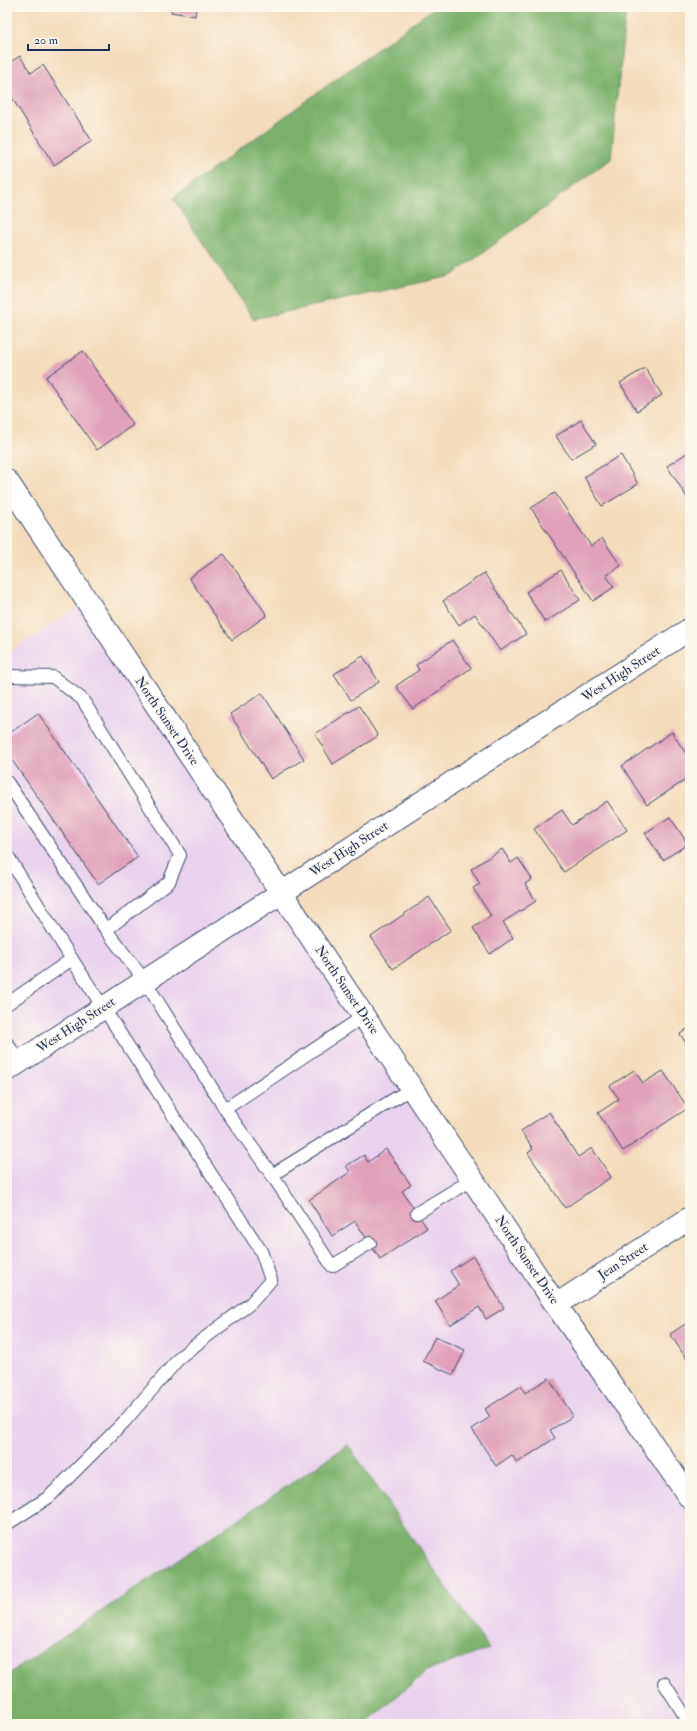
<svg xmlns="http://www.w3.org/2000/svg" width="697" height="1731" font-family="'IM FELL Double Pica',serif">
<rect width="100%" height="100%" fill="#fbf7ec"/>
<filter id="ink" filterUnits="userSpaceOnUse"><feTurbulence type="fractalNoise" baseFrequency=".025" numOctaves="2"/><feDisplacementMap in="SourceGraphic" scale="8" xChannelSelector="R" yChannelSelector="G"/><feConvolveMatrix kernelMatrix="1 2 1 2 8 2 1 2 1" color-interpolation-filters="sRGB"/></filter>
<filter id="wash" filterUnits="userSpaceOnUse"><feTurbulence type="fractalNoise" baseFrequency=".012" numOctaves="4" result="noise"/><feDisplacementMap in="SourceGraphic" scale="16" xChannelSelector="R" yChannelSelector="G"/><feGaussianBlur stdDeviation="0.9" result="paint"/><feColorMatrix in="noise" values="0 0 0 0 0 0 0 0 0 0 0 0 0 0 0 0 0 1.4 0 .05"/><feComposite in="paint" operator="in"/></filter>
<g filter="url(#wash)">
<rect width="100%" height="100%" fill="#f3dcbd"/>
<!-- built -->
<path fill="#e9d2ed" d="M87,601L690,1498V1724H364L427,1671L489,1649L348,1445L7,1675V654Z"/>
<!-- forest -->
<g fill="#7cb06b" stroke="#4c7064">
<path d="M435,7H626L611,159L451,276L253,319L173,198Z"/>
<path d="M348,1445L489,1649L427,1671L364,1724H7V1675Z"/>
</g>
<g id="blocks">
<!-- building -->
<g fill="#dfa0b9">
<path d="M172,7H196L195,16L171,12Z"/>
<path d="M20,56L31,73L43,65L92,141L54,165L7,90V64Z"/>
<path d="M83,351L133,425L97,450L46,377Z"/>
<path d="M645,368L662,395L637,411L620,383Z"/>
<path d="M581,420L596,444L571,459L556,436Z"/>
<path d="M690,451V502L667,466Z"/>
<path d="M621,455L638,484L602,506L584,477Z"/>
<path d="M555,493L591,546L602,538L621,566L606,575L614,587L593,601L531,508Z"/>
<path d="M224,554L267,615L232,640L189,578Z"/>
<path d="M561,570L580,600L545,622L526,592Z"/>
<path d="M484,573L526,634L500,651L475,614L459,625L443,601Z"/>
<path d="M452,640L471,668L413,709L396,686L419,670L416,665Z"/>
<path d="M363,656L379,682L351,700L334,674Z"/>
<path d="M262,693L304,759L271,779L230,714Z"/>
<path d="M359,706L378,736L333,764L315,734Z"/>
<path d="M38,713L138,857L98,884L7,753V735Z"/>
<path d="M672,732L690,760V777L647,805L622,766Z"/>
<path d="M607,801L627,830L564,872L534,829L562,810L572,825Z"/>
<path d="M670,817L688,844L663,860L645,833Z"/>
<path d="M502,849L511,863L518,858L532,879L525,884L536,901L503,922L513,938L490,954L473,928L491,916L473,888L480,884L471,869Z"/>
<path d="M429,897L451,930L393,969L371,937Z"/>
<path d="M690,1027V1049L680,1034Z"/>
<path d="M634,1070L643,1083L663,1071L688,1108L623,1151L598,1113L619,1099L610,1086Z"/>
<path d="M549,1112L578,1157L592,1148L611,1177L565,1208L528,1153L533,1149L521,1131Z"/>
<path d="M386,1149L411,1185L402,1191L427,1228L380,1259L355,1221L332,1236L309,1200L350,1172L346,1166L364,1155L368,1162Z"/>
<path d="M473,1256L504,1308L486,1319L479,1307L450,1325L435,1301L459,1285L450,1271Z"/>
<path d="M690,1321V1364L670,1334Z"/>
<path d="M435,1337L465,1350L453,1375L423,1361Z"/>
<path d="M549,1378L573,1416L550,1430L555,1438L517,1463L512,1455L496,1466L472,1429L490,1417L485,1409L521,1386L525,1393Z"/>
</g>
</g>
</g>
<g filter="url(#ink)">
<use href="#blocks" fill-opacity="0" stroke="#3b496c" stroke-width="1"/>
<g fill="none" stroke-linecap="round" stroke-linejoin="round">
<!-- service casing -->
<g stroke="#3b496c" stroke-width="14">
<g id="service">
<path d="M7,676L53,677L82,699L180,855L169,882L106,930L145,981L225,1109L272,1175L332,1266L370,1243"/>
<path d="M7,782L106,930"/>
<path d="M7,855L66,950L261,1251L271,1280L251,1303L181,1356L124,1422L49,1497L7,1524"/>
<path d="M7,1004L72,959"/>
<path d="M7,1043L19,1061"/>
<path d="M225,1109L364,1016"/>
<path d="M272,1175L412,1088"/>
<path d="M417,1213L473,1179"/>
<path d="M664,1683L690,1724"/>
</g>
</g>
<!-- minor casing -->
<g stroke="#3b496c" stroke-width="24">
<g id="minor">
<path d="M7,1070L690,629"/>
<path d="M556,1305L690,1218"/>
</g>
</g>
<!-- secondary casing -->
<g stroke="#3b496c" stroke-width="24">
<path id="secondary" d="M7,481L556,1305L690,1498"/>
</g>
<!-- service -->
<use href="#service" stroke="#fff" stroke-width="12"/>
<!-- minor -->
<use href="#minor" stroke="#fff" stroke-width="22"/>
<!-- secondary -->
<use href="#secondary" stroke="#fff" stroke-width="22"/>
</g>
</g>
<g text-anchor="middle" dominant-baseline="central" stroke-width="3" stroke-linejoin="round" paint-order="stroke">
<!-- street labels -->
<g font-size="13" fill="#1b2f5e" stroke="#fbf7ec">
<text transform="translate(621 674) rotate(-33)">West High Street</text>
<text transform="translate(167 721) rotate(56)">North Sunset Drive</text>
<text transform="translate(349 849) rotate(-33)">West High Street</text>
<text transform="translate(347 990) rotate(56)">North Sunset Drive</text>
<text transform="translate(76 1025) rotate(-33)">West High Street</text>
<text transform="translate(527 1260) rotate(56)">North Sunset Drive</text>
<text transform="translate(623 1261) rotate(-33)">Jean Street</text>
</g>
</g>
<!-- margin -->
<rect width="697" height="1731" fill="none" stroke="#fbf7ec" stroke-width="24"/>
<!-- scale -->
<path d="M28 44v6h81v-6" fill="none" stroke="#1b2f5e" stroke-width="2"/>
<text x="34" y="44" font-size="12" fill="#1b2f5e" stroke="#fbf7ec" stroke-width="3" paint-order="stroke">20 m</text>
</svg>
